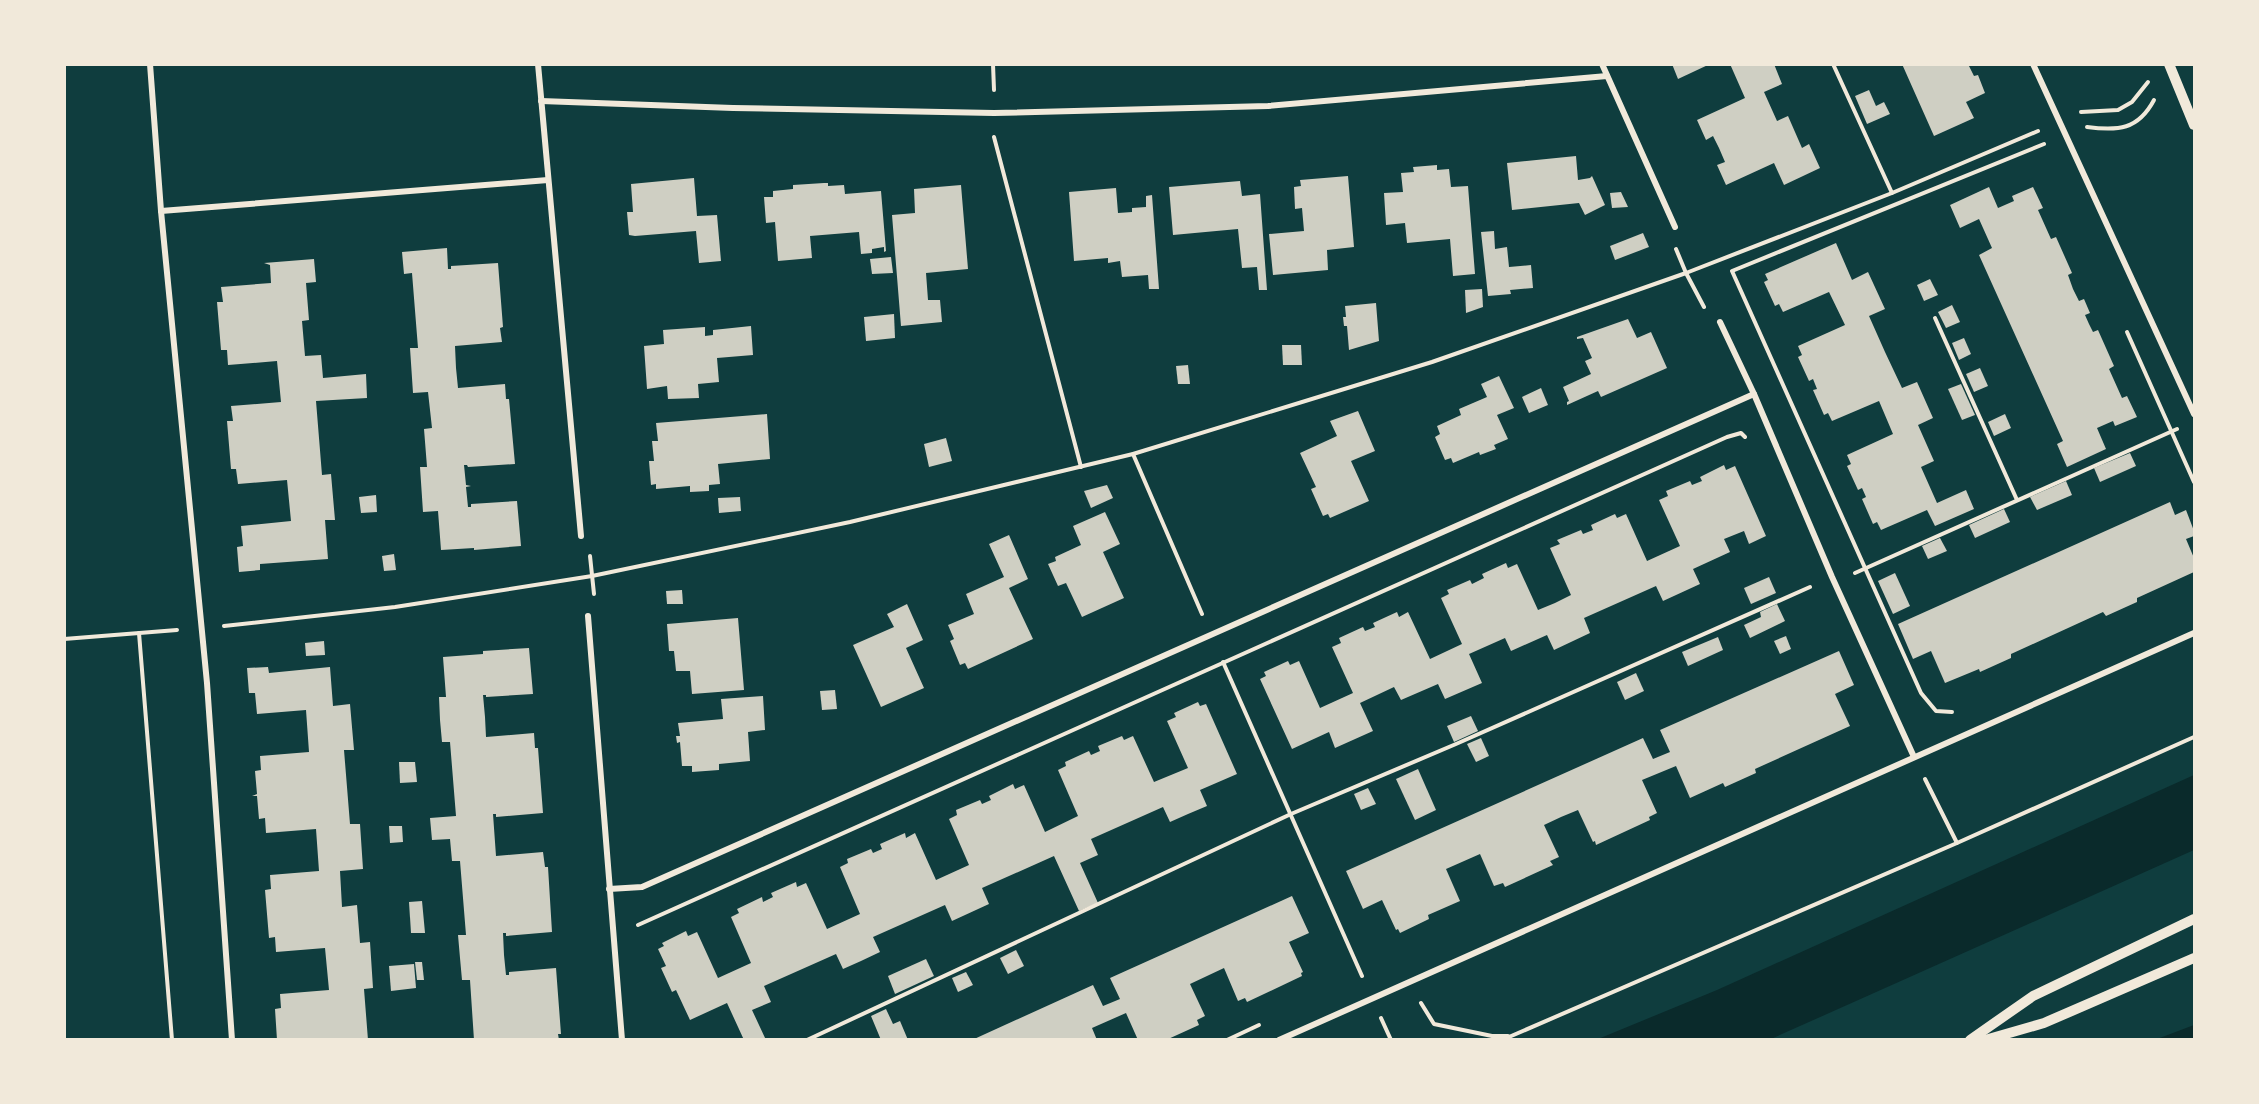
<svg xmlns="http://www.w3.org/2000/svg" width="2259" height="1104" font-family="Signika,sans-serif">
<rect width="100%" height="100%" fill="#0f3d3e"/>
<!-- water -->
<g fill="#0a2a2b">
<path d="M2194,775V850L1771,1039H1598L1717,990Z"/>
<path d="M2194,1025V1039H2157Z"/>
</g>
<!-- building -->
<g fill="#cfcfc3">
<path d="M1672,64H1710L1678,79Z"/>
<path d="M1730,64H1774L1782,84L1764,92L1777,121L1788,116L1802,148L1809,144L1820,168L1784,185L1774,163L1726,185L1717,165L1725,162L1719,148L1713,136L1706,140L1697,120L1745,98Z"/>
<path d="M1902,64H1968L1974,76L1978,75L1985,93L1966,102L1974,118L1934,136Z"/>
<path d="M1869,90L1876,106L1884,102L1890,114L1867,124L1855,96Z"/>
<path d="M1576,156L1578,180L1590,178L1592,176L1605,205L1585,215L1579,203L1512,210L1507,163Z"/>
<path d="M1437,165V170L1449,169L1451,187L1468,186L1475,274L1453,276L1450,239L1407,243L1405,223L1386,225L1384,193L1403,192L1401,173L1414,172L1413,167Z"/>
<path d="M1348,176L1354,247L1327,250L1328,270L1273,275L1269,234L1304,231L1302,208L1295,209L1294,187L1301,186L1300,180Z"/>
<path d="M694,178L697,216L717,215L721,261L699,263L696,231L635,236L629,235L627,212H633L631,184Z"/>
<path d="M1240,181L1242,196L1260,194L1267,290H1259L1257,267L1242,268L1238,229L1173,235L1169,187Z"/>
<path d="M824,183H828V186L844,185L845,194L881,191L886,251L884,252V247L872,249V253L861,254L859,232L810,236L812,258L778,261L775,222L766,223L764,197H773V191L793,189V185Z"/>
<path d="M961,185L968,269L926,273L928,300H940L942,322L901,326L892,215L915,213L914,189Z"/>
<path d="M1989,187L1998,208L2014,201L2012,196L2033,187L2043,208L2038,210L2051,239L2056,237L2072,273L2068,275L2073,289L2079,301L2084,299L2090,313L2085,315L2089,324L2093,332L2098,330L2114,366L2109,369L2122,398L2127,396L2137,417L2115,426L2113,421L2097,428L2106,449L2067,467L2057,444L2063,441L1979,255L1992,248L1979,219L1960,228L1950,205Z"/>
<path d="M1116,188L1118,213L1132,212V208L1146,207V196L1152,195L1159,289H1149L1148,275L1122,277L1120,261L1108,263V258L1074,261L1069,192Z"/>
<path d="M1621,192L1628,207L1612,208L1610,193Z"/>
<path d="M1494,231L1495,249L1507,247L1509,267L1531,265L1533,288L1510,290L1511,294L1488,296L1481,232Z"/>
<path d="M1643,233L1649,247L1615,260L1610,246Z"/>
<path d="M1836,243L1852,280L1868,272L1885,309L1869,316L1885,352L1902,388L1917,382L1933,418L1918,425L1934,461L1921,467L1937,503L1966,490L1974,509L1935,526L1927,510L1881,530L1877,522L1873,524L1862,499L1866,497L1862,488L1858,490L1847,466L1851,464L1847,455L1893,434L1879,401L1832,421L1828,413L1824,415L1813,390L1817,389L1813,379L1809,381L1798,357L1802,355L1798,346L1845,325L1829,292L1783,312L1779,304L1775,306L1764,282L1768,280L1765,274Z"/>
<path d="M447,248L448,269H451V266L498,263L503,327L500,328L502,342L455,346L456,368L458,388L505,384L506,399H509L515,464L468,467L467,465H464L466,485L471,486L466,487L468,507H471V504L517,501L521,546L474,550V548L441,550L438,511L423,512L420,467H427L424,429L432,428L428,392L413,393L410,348H418L412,273L404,274L402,252Z"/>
<path d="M891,257L893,273L872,274L870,259Z"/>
<path d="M314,259L316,282L306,283L309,320L302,321L305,356L321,355L323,378L366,374L367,398L316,401L322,475L331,474L335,520H325L328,559L260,564V570L239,572L237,547L243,546L241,526L291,521L287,480L238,484L236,469H231L227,421H233L231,406L281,402L277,361L228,365L227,350H221L217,302H223L221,287L271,283L270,265L264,263Z"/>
<path d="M1930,279L1938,295L1924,301L1917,285Z"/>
<path d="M1482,289L1483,307L1466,313L1465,290Z"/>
<path d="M1376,303L1379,341L1349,350L1347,326H1344L1343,317H1346L1345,306Z"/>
<path d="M1952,305L1960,322L1946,328L1938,312Z"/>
<path d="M894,314L895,338L866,341L864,317Z"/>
<path d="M1628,319L1637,338L1651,332L1667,368L1601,397L1598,391L1567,405V402L1569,401L1563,387L1591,374L1585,361L1592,358L1583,338L1577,339V337Z"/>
<path d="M751,326L753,355L717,358L719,382L698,384L699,398L668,399L667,386L647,389L644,346L664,344L663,330L705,327V336L713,335V330Z"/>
<path d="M1964,338L1971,354L1959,360L1952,343Z"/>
<path d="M1282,345H1301L1302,365H1283Z"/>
<path d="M1188,365L1190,384H1178L1176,366Z"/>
<path d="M1980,368L1988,386L1974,392L1966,374Z"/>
<path d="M1499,376L1514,408L1497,415L1508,439L1494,445L1496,449L1480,455L1479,452L1453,463L1451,458L1445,460L1435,437L1440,434L1437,426L1461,415L1459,409L1487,397L1481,384Z"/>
<path d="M1961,384L1975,415L1962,420L1948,389Z"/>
<path d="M1541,388L1548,405L1529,413L1522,397Z"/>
<path d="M1358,411L1375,451L1351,461L1369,501L1330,518L1328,514L1323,516L1311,489L1316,487L1300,453L1337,436L1330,421Z"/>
<path d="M767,414L770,459L718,464L720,484L709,485V491L690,492V486L656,489V484L651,485L649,461H654L652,441H658L656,423Z"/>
<path d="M2005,414L2011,428L1994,436L1988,422Z"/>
<path d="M946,438L952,461L929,467L924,444Z"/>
<path d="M2130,453L2136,466L2100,482L2094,468Z"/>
<path d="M1724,465L1726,470L1735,466L1766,536L1749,544L1744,531L1724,539L1730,552L1693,569L1700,584L1663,601L1656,586L1584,618L1590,633L1554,650L1547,635L1511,651L1505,638L1469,654L1482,683L1445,699L1438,684L1401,700L1394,687L1360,703L1373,731L1335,748L1329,732L1292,749L1260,679L1266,676L1264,672L1288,661L1290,665L1299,661L1320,708L1353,693L1332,647L1341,643L1339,638L1363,627L1365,631L1375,627L1373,623L1397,612L1399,617L1408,612L1430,659L1462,644L1441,598L1449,594L1447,590L1470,580L1472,584L1484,578L1482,574L1506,563L1508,568L1517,564L1538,610L1555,603L1571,595L1550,548L1560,544L1557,540L1581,530L1583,534L1593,530L1591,525L1615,514L1617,518L1626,514L1647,561L1680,546L1659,500L1668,496L1666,491L1690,481L1692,485L1702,481L1700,477Z"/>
<path d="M2066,481L2072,495L2037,510L2030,497Z"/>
<path d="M1107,485L1113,498L1091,508L1084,491Z"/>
<path d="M376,495L377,512L361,513L359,497Z"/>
<path d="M740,497L741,511L719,513L718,498Z"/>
<path d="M2170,502L2175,515L2186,510L2194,531V536L2186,539L2194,558V572L2137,598V602L2106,616L2103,612L2011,654V658L1980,672L1979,669L1945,683L1931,651L1913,659L1898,624Z"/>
<path d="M2004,509L2010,522L1975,538L1969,525Z"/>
<path d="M1105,512L1120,544L1103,552L1124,598L1082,617L1066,583L1058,586L1048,564L1056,561L1055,557L1081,545L1073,526Z"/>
<path d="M1009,535L1028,579L1009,588L1033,639L968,669L965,663L960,665L950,641L954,639L948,625L974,614L966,594L1004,577L989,544Z"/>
<path d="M1940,538L1947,551L1928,559L1922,546Z"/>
<path d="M394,554L396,570L384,571L382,556Z"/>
<path d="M1895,573L1910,606L1893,614L1878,581Z"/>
<path d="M1769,577L1776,593L1751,604L1744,588Z"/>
<path d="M682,590L683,604H667L666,591Z"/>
<path d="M907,604L923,640L906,648L924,688L881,707L853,645L894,627L887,614Z"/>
<path d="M1777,604L1785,621L1750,638L1744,625L1761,617L1760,612Z"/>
<path d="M738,618L744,690L692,694L690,671H676L674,651H669L667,624Z"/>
<path d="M1786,636L1791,649L1780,654L1774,641Z"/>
<path d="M1718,637L1723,650L1688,666L1682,652Z"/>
<path d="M324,641L325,655L306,656L305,643Z"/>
<path d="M529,648L533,694L486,697V695H483L485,717L486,737L534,733L535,748H538L543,813L496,817V814H493L496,856L543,852L545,867H548L552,932L506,936V933H503L504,955L506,975H509V972L556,968L561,1034H558L559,1040H474L470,980H462L460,958L458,935H466L460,861H452L450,839L432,840L430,818L456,816L450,742H442L440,720L439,697H446L443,657L483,654V651Z"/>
<path d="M1839,651L1854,685L1835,694L1850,726L1755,769L1756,773L1725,787L1723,783L1690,798L1676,766L1642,780L1657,813L1649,817L1650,820L1596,845L1595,841L1593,842L1578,810L1561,817L1544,825L1559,857L1550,861L1553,865L1505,887L1503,883L1494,886L1480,854L1446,869L1460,901L1428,915L1429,919L1400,933L1398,929L1396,930L1382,900L1363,909L1346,871L1643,738L1653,759L1670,752L1660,730Z"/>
<path d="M268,667L269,673L330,667L333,706L350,704L354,750H344L350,824H360L363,869L340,871L342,907L357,905L360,943L370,942L373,988L364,989L368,1040H277L275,1009L281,1008L280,994L329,990L325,948L276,952L275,937L269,938L265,890L271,889L270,875L319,871L316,829L266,833L265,818L259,819L257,796H252L257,794L255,771L261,770L260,756L309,752L306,710L257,714L255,693H249L247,668Z"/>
<path d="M1636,673L1644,691L1625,700L1617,682Z"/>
<path d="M835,690L837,709L822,710L820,691Z"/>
<path d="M763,696L765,730L748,732L750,761L719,764V770L692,772V766H682L680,742L677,743L676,736H680L678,723L723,719L721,699Z"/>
<path d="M1198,702L1200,706L1206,704L1237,774L1200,790L1207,806L1188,814L1170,822L1163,807L1091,839L1098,855L1080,863L1098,903L1079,911L1054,856L982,888L989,904L952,921L945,905L873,937L880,952L861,961L843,969L836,954L764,986L771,1002L752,1010L766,1040H744L727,1003L690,1020L676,990L672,992L661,968L666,966L658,949L664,946L662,943L686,931L688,936L697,932L718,978L751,963L731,917L739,913L737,909L762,897L763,902L773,897L771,893L796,882L797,887L806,883L827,929L860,914L840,867L848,863L847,859L871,849L873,853L882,849L880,844L905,833L906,838L915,833L936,880L969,865L949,819L957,815L956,810L980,800L982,804L991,800L989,796L1013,784L1015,789L1024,785L1045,832L1078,816L1058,770L1066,766L1065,762L1089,751L1091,755L1100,751L1098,746L1122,736L1124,740L1133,736L1154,782L1188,768L1167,721L1176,717L1174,713Z"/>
<path d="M1471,716L1478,731L1454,742L1447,726Z"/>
<path d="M1481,738L1489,756L1476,762L1467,744Z"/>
<path d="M399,762H415L417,782L400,783Z"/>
<path d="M1418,769L1436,810L1415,820L1396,779Z"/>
<path d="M1368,788L1376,804L1361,810L1354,794Z"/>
<path d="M389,826H402L403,842L390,843Z"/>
<path d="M1292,896L1309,933L1289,942L1303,972L1301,973L1302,976L1247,1002L1245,998L1238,1001L1224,968L1190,984L1205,1016L1197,1020L1199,1025L1166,1040H1138L1126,1013L1092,1028L1097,1040H972L1093,985L1103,1006L1120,999L1110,978Z"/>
<path d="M422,901L425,933H411L409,902Z"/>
<path d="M1016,950L1024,966L1008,974L1000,958Z"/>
<path d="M926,959L934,976L895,994L888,976Z"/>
<path d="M415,962H422L424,980H417Z"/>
<path d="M414,964L416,988L391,991L389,966Z"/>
<path d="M966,972L973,985L958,992L952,978Z"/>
<path d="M886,1009L893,1024L900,1021L908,1040H881L871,1016Z"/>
</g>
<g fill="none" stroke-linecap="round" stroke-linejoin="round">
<!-- path -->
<g stroke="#f1e9da" stroke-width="4">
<path d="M993,64L994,90"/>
<path d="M1833,64L1892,193"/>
<path d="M2081,112L2118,110L2132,102L2148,82"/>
<path d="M2087,127C2118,131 2138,130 2154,100"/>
<path d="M994,137L1081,467"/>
<path d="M1676,249L1686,273L1704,307"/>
<path d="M1935,318L2017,500"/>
<path d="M2127,332L2194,482"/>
<path d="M1133,454L1202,614"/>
<path d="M590,556L594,594"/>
<path d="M1855,573L2177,429"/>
<path d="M224,626L395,607L592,576L850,522L1133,454L1432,362L1686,273L1892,193L2038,131"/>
<path d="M139,633L172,1040"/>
<path d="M64,639L177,630"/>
<path d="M1223,662L1362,976"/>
<path d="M1952,712L1936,711L1921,693L1732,271L2044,144"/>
<path d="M1925,779L1957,843"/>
<path d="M638,925L1727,437L1741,433L1745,437"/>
<path d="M1421,1003L1434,1024L1492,1036H1508"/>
<path d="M1381,1018L1391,1040"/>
<path d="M807,1040L1291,814L1456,744L1810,587"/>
<path d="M1227,1040L1259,1025"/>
<path d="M1502,1040L1957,843L2194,737"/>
</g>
<!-- minor -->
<g stroke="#f1e9da" stroke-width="6">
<path d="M150,64L161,211L207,683L232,1040"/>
<path d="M538,64L581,536"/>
<path d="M1602,64L1675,227"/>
<path d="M2033,64L2194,414"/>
<path d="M541,101L733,108L994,113L1268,106L1607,76"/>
<path d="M161,211L548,180"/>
<path d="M1720,322L1754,394L1832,577L1914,757"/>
<path d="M588,616L622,1040"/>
<path d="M609,889L642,887L1754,394"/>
<path d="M1279,1040L2194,633"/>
</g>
<!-- tertiary -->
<g stroke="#f1e9da" stroke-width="10">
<path d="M2169,64L2194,125"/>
<path d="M1970,1040L2033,996L2194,919"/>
<path d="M1985,1040L2044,1023L2194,958"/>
</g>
</g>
<!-- border -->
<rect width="2259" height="1104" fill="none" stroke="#f1e9da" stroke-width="132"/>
</svg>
